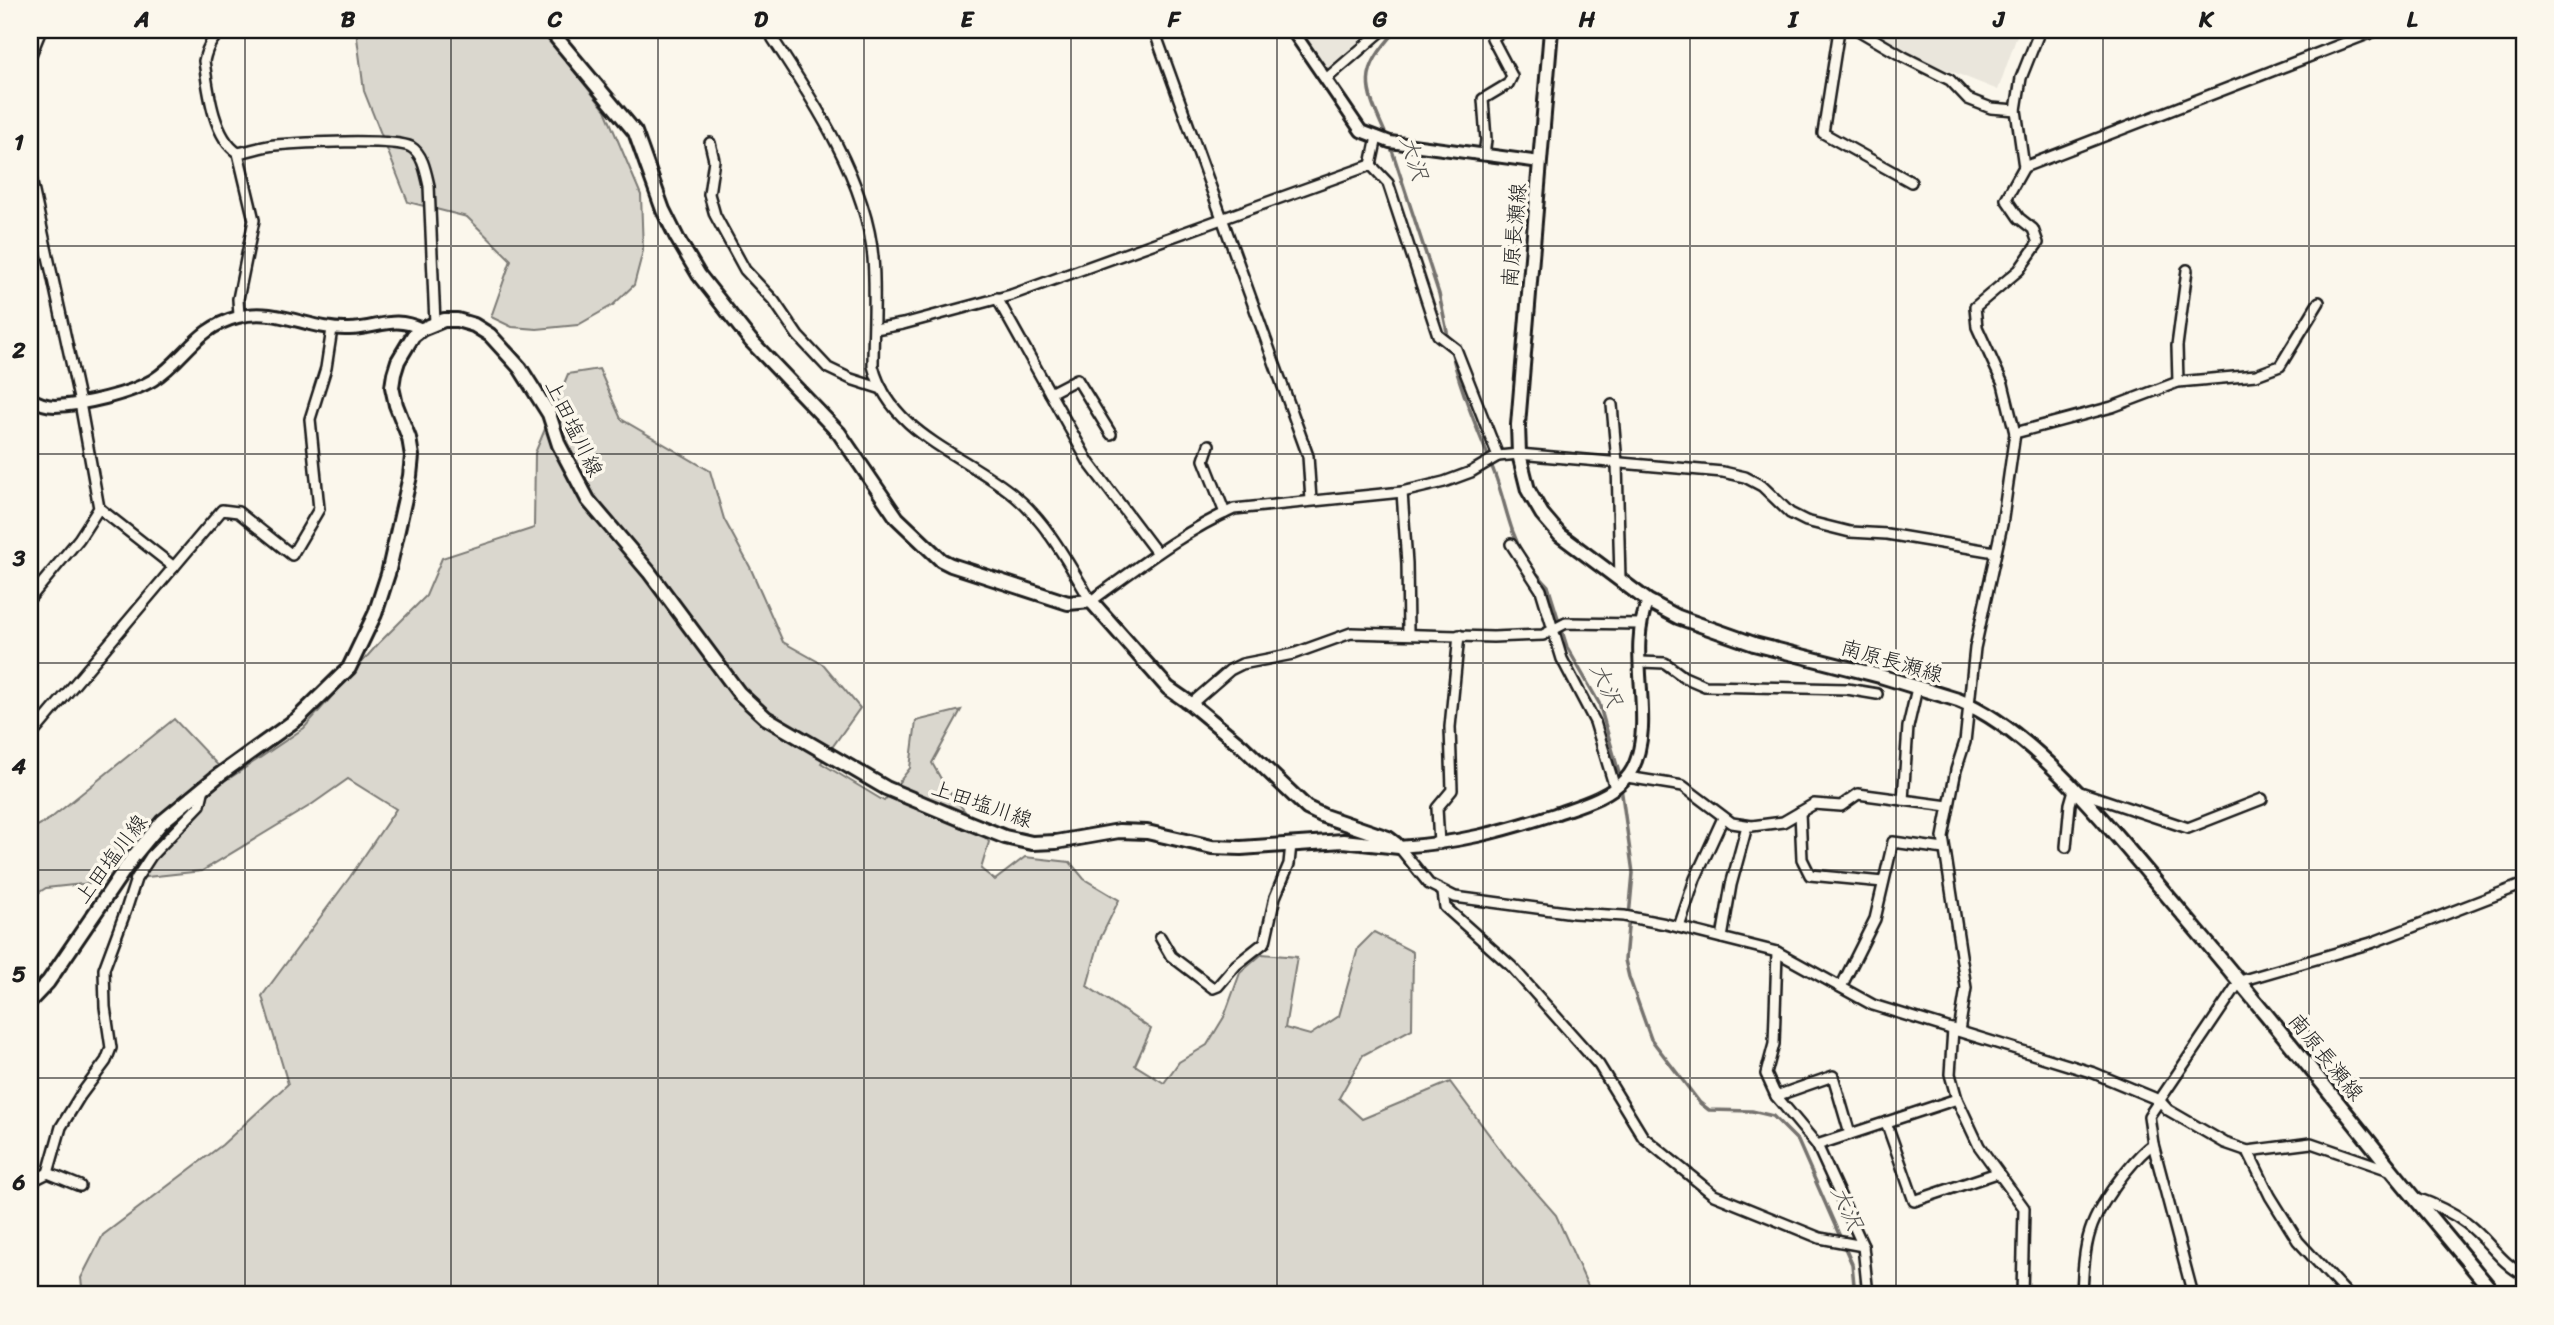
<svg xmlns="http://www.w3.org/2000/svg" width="2554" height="1325" font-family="Sriracha,'Klee One',sans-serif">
<rect width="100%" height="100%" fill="#fbf7ec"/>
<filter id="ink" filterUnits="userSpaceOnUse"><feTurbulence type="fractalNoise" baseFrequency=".0143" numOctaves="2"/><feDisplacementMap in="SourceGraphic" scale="14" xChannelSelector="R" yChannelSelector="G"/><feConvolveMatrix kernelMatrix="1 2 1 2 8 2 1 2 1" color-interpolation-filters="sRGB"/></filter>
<g filter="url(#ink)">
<!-- built -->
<g fill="#eae6dc">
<path d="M1300,30H1371L1327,69Z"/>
<path d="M1866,30H2019L1998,90L1908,54Z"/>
</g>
<!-- green -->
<g fill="#dad7ce" stroke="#7b7a75" stroke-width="2">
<path d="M356,30H541L605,110L641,195L643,251L634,285L613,305L578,325L537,329L512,327L491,317L511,260L467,217L408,202L364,91Z"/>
<path d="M599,369L621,419L710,471L724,519L750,567L783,642L824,665L860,708L821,763L884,801L910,768L916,721L961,710L932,763L945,786L989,842L981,869L995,880L1025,857L1070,862L1084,879L1119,900L1100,939L1087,986L1151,1029L1135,1065L1164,1083L1179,1062L1207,1045L1224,1017L1240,973L1262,954L1297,957L1285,1028L1310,1035L1339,1016L1358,948L1374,932L1413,952L1412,1029L1363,1055L1339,1098L1362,1119L1450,1082L1508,1160L1556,1215L1592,1295H83L81,1278L103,1235L222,1145L288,1084L262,996L350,877L396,809L348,779L311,805L202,871L46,888L30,898V830L50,819L174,719L230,778L304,728L378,644L426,596L442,558L534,528L535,453L568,374Z"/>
</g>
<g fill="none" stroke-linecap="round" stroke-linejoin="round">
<!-- stream -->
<g stroke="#74726e" stroke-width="3.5">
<path d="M1387,137C1364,86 1357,74 1397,30"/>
<path d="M1390,144L1439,294L1449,341"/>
<path d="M1451,349C1459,388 1480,434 1494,472C1506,503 1508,529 1525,558"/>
<path d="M1529,565L1548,586L1567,647L1599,703L1619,773L1633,873L1625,960L1629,977L1651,1039L1700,1103L1709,1110L1752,1111L1773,1116L1798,1141L1852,1264L1855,1295"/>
</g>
<!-- minor casing -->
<g stroke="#1c1c1c" stroke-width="14">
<g id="minor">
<path d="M226,30C213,35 207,47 204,61C208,89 213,137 238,153C250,151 263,146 275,145C298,143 394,138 411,147C423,154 426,173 429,186L435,323"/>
<path d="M770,30L773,39C814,101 867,182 873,258C876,294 873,330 873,366C891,436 968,455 1016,497C1049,525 1069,565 1091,601C1137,568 1182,532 1234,509L1402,492L1444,482L1471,472L1498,456L1519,454L1723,472L1745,477L1762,486L1790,513L1806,521L1850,532L1887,534L1995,552"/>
<path d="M1154,30L1308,456L1311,500"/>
<path d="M1839,30L1823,133L1911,182"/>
<path d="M1858,30L1904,57L1950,80L1968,99L1991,108L2016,110"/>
<path d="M30,57L41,30"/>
<path d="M1326,79L1383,30"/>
<path d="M710,143L714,160L709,194L715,215L745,270L774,301L798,336L828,368L851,379L882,389"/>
<path d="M238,153L254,220L238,299L239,316"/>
<path d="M1484,155L1486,140L1483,99L1508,84L1512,76L1492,38L1504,30"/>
<path d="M1371,165L1388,183L1438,335L1456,349L1498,456"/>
<path d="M1371,165L1377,137"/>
<path d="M2024,167L2378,30"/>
<path d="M30,174L80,403L99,508L79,539L30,598"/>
<path d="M997,298L1089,463L1157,553"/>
<path d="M875,329L903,324L1011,295L1371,165"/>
<path d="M2178,382L2177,346L2187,270"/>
<path d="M1050,393L1077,379L1111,434"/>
<path d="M1612,405L1617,463L1620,579"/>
<path d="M2015,433L2112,407L2178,382L2256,375L2280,366L2319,302"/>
<path d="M1209,445L1204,460L1225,513"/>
<path d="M1402,492L1407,563L1408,633"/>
<path d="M99,508L174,567"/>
<path d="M1511,544L1541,590L1562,659L1595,722L1615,788"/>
<path d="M1641,662L1665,663L1684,677L1705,686L1847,689L1877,694"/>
<path d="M1191,704L1230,670L1242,664L1293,654L1351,633L1493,637L1543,635L1566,623L1640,624"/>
<path d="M30,737L222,510L238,512L292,555L319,509L310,419L326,368L332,329"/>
<path d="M1627,777L1683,786L1732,823L1752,826L1783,822L1814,804L1841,806L1858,794L1948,806"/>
<path d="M1903,800L1908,727L1917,688"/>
<path d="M1800,812L1802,859L1810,875L1883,882"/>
<path d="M1439,844L1437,808L1452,790L1450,727L1459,635"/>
<path d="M1399,847L1429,884L1455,897L1574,913L1624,916L1666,924L1777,952L1873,1005L2094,1073L2159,1100L2168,1110L2225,1143L2248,1151L2311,1143L2392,1171"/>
<path d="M2066,847L2070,804L2074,790L2188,828L2262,799"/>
<path d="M1443,893L1445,907L1511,966L1599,1065L1643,1137L1714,1195L1820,1238L1863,1246"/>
<path d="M1679,927L1695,879L1723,818"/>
<path d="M1160,937L1171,956L1213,988L1218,986L1236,965L1265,942L1275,897L1289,864L1291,844"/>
<path d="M1722,938L1731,885L1747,826"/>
<path d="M1777,952L1774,1044L1766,1074L1776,1096L1817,1145L1863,1246L1868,1295"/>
<path d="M1841,987L1875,919L1893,842L1944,849"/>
<path d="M1953,1029L1950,1074L1957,1099L1979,1146L2024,1208L2022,1295"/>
<path d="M1959,1031L1966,988L1943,837L1956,770L1965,742L1975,648L2002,525L2015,433L2003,384L1977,327L1975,307L2019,270L2038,243L2033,229L2019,218L2006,199L2024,167L2016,110L2021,78L2040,30"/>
<path d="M1776,1096L1833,1076L1850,1134"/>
<path d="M1886,1122L1914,1201L1997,1173"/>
<path d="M1817,1145L1957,1099"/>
<path d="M2248,1151L2270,1196L2298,1241L2348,1295"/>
<path d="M48,1173L61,1127L80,1096L106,1061L111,1048L105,1007L104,969L126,910L136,879L151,856L200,805L204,788"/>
<path d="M30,1182L48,1173L80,1186"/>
<path d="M2417,1198C2434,1204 2451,1212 2466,1223C2488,1239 2500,1263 2524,1275"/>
<path d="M2082,1295C2084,1240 2088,1220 2123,1175C2132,1164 2140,1153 2153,1144"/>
<path d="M2193,1295L2153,1144L2149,1116L2240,981L2371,943L2524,884"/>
</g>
</g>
<!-- tertiary casing -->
<g stroke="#1c1c1c" stroke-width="16">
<g id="tertiary">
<path d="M1292,30L1361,131L1390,142L1540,162"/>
<path d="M30,398C38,403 45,406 55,406C82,405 130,394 153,380C186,359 195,328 238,317C275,306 312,331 349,329C380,328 392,315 422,329"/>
<path d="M1399,847C1458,843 1500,832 1555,814C1580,805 1608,798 1626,778C1638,765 1641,745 1642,728C1644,686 1631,640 1648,601"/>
</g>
</g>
<!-- secondary casing -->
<g stroke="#1c1c1c" stroke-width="18">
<g id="secondary">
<path d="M550,30L635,132L663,210L677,238L699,275L751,341L839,433L897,518L941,560L951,565L1068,603L1091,601L1168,688L1191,704L1243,747L1307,808L1324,816L1388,838L1396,844"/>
<path d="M1551,30L1518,425L1519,454L1528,490L1542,514L1560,535L1648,601L1678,617L1754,644L1880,676L1958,700C2037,731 2121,842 2176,906C2249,992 2320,1080 2391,1169C2425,1211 2461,1253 2495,1295"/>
<path d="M30,1001L48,982L133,857L162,822L219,775L297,719L349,668L375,614L388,574L410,476L412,456L409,438L396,405L392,387L394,374L398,361L413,336L422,329L444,320H457L474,325L490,335L520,368L549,414L559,445L588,500L649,572L739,693L766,718L886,788L970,823L1005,837L1032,843L1056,842L1119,831L1147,832L1212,847L1241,848L1343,841L1399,847"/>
</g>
</g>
<!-- minor -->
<use href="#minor" stroke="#fbf7ec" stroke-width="9"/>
<!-- tertiary -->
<use href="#tertiary" stroke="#fbf7ec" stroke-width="10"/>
<!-- secondary -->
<use href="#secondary" stroke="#fbf7ec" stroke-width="12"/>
</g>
</g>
<!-- grid -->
<path fill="none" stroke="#1c1c1c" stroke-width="2" stroke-opacity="0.55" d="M245,30V1295M451,30V1295M658,30V1295M864,30V1295M1071,30V1295M1277,30V1295M1483,30V1295M1690,30V1295M1896,30V1295M2103,30V1295M2309,30V1295M30,246H2524M30,454H2524M30,663H2524M30,870H2524M30,1078H2524"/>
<g text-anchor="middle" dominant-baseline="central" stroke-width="7" stroke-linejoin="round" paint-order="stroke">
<!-- street labels -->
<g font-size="21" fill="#1c1c1c" stroke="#fbf7ec">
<text transform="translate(1514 235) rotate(-85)">南原長瀬線</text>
<text transform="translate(574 428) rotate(64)">上田塩川線</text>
<text transform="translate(1892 661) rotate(16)">南原長瀬線</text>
<text transform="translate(982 804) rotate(19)">上田塩川線</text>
<text transform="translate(111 859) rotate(-53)">上田塩川線</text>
<text transform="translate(2326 1057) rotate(51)">南原長瀬線</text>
</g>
<!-- water labels -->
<g font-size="23" font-style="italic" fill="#575653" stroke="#fbf7ec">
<text transform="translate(1414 158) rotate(72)">大沢</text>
<text transform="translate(1606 685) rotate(65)">大沢</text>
<text transform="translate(1847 1208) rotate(66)">大沢</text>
</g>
</g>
<!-- margin -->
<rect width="2554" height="1325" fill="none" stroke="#fbf7ec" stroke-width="77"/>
<rect x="38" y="38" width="2478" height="1248" fill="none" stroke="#1c1c1c" stroke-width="2.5"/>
<g font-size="23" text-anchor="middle" font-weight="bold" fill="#1c1c1c">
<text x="142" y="27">A</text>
<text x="348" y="27">B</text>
<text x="555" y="27">C</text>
<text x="761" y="27">D</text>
<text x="967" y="27">E</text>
<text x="1174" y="27">F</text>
<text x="1380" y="27">G</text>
<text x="1587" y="27">H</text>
<text x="1793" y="27">I</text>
<text x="1999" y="27">J</text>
<text x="2206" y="27">K</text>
<text x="2412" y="27">L</text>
<text x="19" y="150">1</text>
<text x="19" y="358">2</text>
<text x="19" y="566">3</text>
<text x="19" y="774">4</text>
<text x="19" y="982">5</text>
<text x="19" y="1190">6</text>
</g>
</svg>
